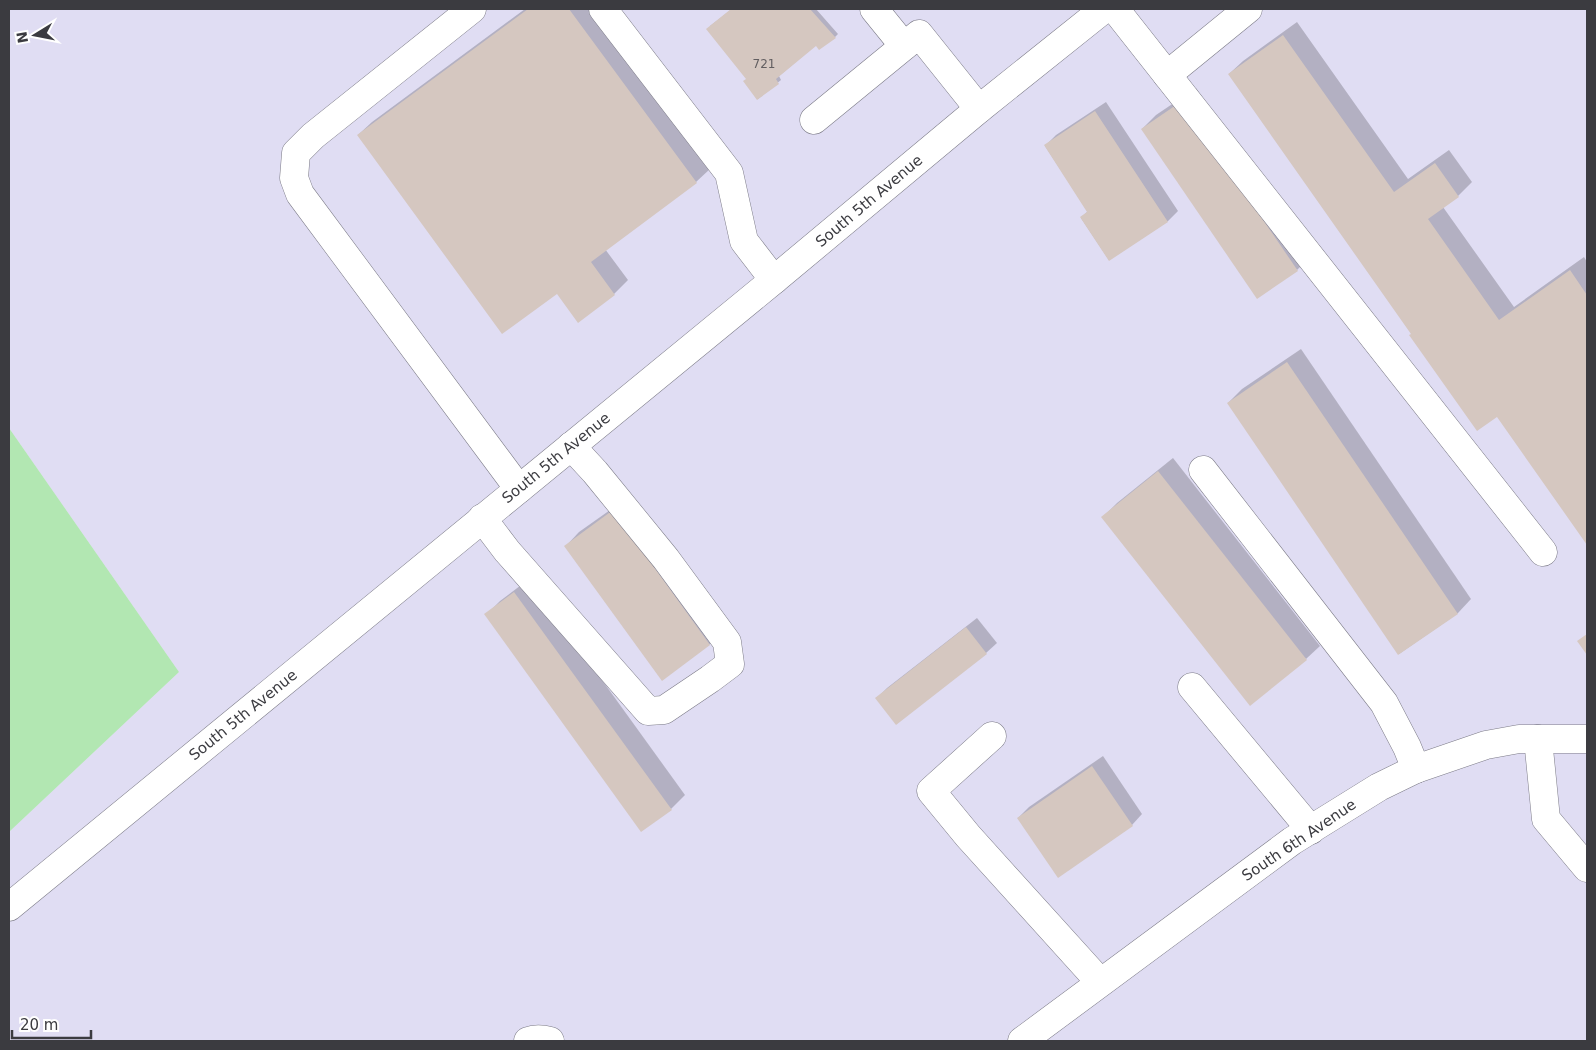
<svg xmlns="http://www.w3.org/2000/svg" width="1596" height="1050" font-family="'DejaVu Sans',sans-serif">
<rect width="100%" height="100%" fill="#e9e8f6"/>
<!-- industrial -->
<path fill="#e0ddf3" d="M9,9H1587V1041H9V832L179,672L9,428Z"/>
<!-- green -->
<path fill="#b2e7b2" d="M9,428L179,672L9,832Z"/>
<!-- shadow -->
<g fill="#0003">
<path d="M525,9H592L710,169L696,182L605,249L628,280L614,294L557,292L358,135L372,122Z"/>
<path d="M732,9H816L838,34L835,37L817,44L779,76L781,80L758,99L748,79L710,26Z"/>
<path d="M1297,22L1408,179L1449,150L1472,182L1458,196L1443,207L1514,307L1584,257L1587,262V543L1497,415L1412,334L1229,74L1243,61Z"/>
<path d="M1196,88L1311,256L1297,270L1142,129L1156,115Z"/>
<path d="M1106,102L1178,211L1168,221L1109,260L1081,218L1088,211L1045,146L1056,135Z"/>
<path d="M1301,349L1471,599L1458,613L1399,654L1228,403L1242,389Z"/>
<path d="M1173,458L1320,646L1306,659L1103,517L1117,503Z"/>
<path d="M627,498L723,631L710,644L662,679L566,546L579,532Z"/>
<path d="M529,579L685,795L671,809L486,615L500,601Z"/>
<path d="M977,618L997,643L986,653L877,698L887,688Z"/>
<path d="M1103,756L1142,814L1132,825L1018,818L1029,807Z"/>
</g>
<!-- building -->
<g fill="#d5c7c0">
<path d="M528,9H569L697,183L591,262L615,295L578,323L557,294L502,334L357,135Z"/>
<path d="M731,9H810L836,38L819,50L816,46L776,79L779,84L757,100L743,81L746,79L706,29Z"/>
<path d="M1283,35L1394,192L1435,163L1459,197L1428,219L1499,320L1570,270L1587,295V545L1497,417L1477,431L1409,335L1411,334L1228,74Z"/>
<path d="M1182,101L1298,271L1257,299L1141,129Z"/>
<path d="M1095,111L1168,222L1109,261L1080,217L1087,212L1044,145Z"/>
<path d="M1287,362L1458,614L1398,655L1227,403Z"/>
<path d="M1158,471L1307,660L1250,706L1101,517Z"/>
<path d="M613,510L710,645L662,681L564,546Z"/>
<path d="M514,592L672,810L641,832L484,614Z"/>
<path d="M966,627L987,654L896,725L875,698Z"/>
<path d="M1587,634V655L1577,641Z"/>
<path d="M1092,766L1133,826L1058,878L1017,818Z"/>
</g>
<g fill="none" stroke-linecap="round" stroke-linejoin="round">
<!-- minor casing -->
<g stroke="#7c7b87" stroke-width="29">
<g id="minor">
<path d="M472,9L313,136L296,153L294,178L300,194L519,489"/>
<path d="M603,9L729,173L744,241L774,280"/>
<path d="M874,9L904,46"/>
<path d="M1115,9L1543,552"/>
<path d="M1167,75L1248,9"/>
<path d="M814,120L919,34L979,109"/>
<path d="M1203,470L1384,703L1407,747L1416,769"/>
<path d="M482,518L507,551L648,711L664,710L710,679L730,664L727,642L666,559L595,472L571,446"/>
<path d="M1192,687L1311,830"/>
<path d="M992,736L931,791L968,836L1100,982"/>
<path d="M1538,739L1546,819L1587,868"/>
<path d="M9,907L774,280L979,109L1104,9"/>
<path d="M528,1041C536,1038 543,1039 550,1041"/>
<path d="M1022,1041L1292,841L1379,787L1416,769L1486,745L1519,739H1587"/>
</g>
</g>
<!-- minor -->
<use href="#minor" stroke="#fff" stroke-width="28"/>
</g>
<g text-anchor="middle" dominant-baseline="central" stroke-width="5" stroke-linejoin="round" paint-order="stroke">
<!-- number labels -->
<g font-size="12" fill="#625e60">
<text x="764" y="64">721</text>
</g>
<!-- street labels -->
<g font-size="15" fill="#3b3b40" stroke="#fff">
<text transform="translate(869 201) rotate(-40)">South 5th Avenue</text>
<text transform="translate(556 458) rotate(-39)">South 5th Avenue</text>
<text transform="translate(243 715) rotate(-39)">South 5th Avenue</text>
<text transform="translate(1299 840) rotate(-34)">South 6th Avenue</text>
</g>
</g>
<!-- border -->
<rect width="1596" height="1050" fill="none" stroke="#3b3b40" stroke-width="20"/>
<!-- north arrow -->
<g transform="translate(35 35) rotate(260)" stroke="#ffffff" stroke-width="4" paint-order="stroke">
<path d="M0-4L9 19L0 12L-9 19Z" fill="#3b3b40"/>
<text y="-8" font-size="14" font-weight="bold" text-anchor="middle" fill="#3b3b40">N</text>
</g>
<!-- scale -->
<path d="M12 1030v8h79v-8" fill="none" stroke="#3b3b40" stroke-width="2.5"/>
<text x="20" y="1030" font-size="15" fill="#3b3b40" stroke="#ffffff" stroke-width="4" paint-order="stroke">20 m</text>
</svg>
